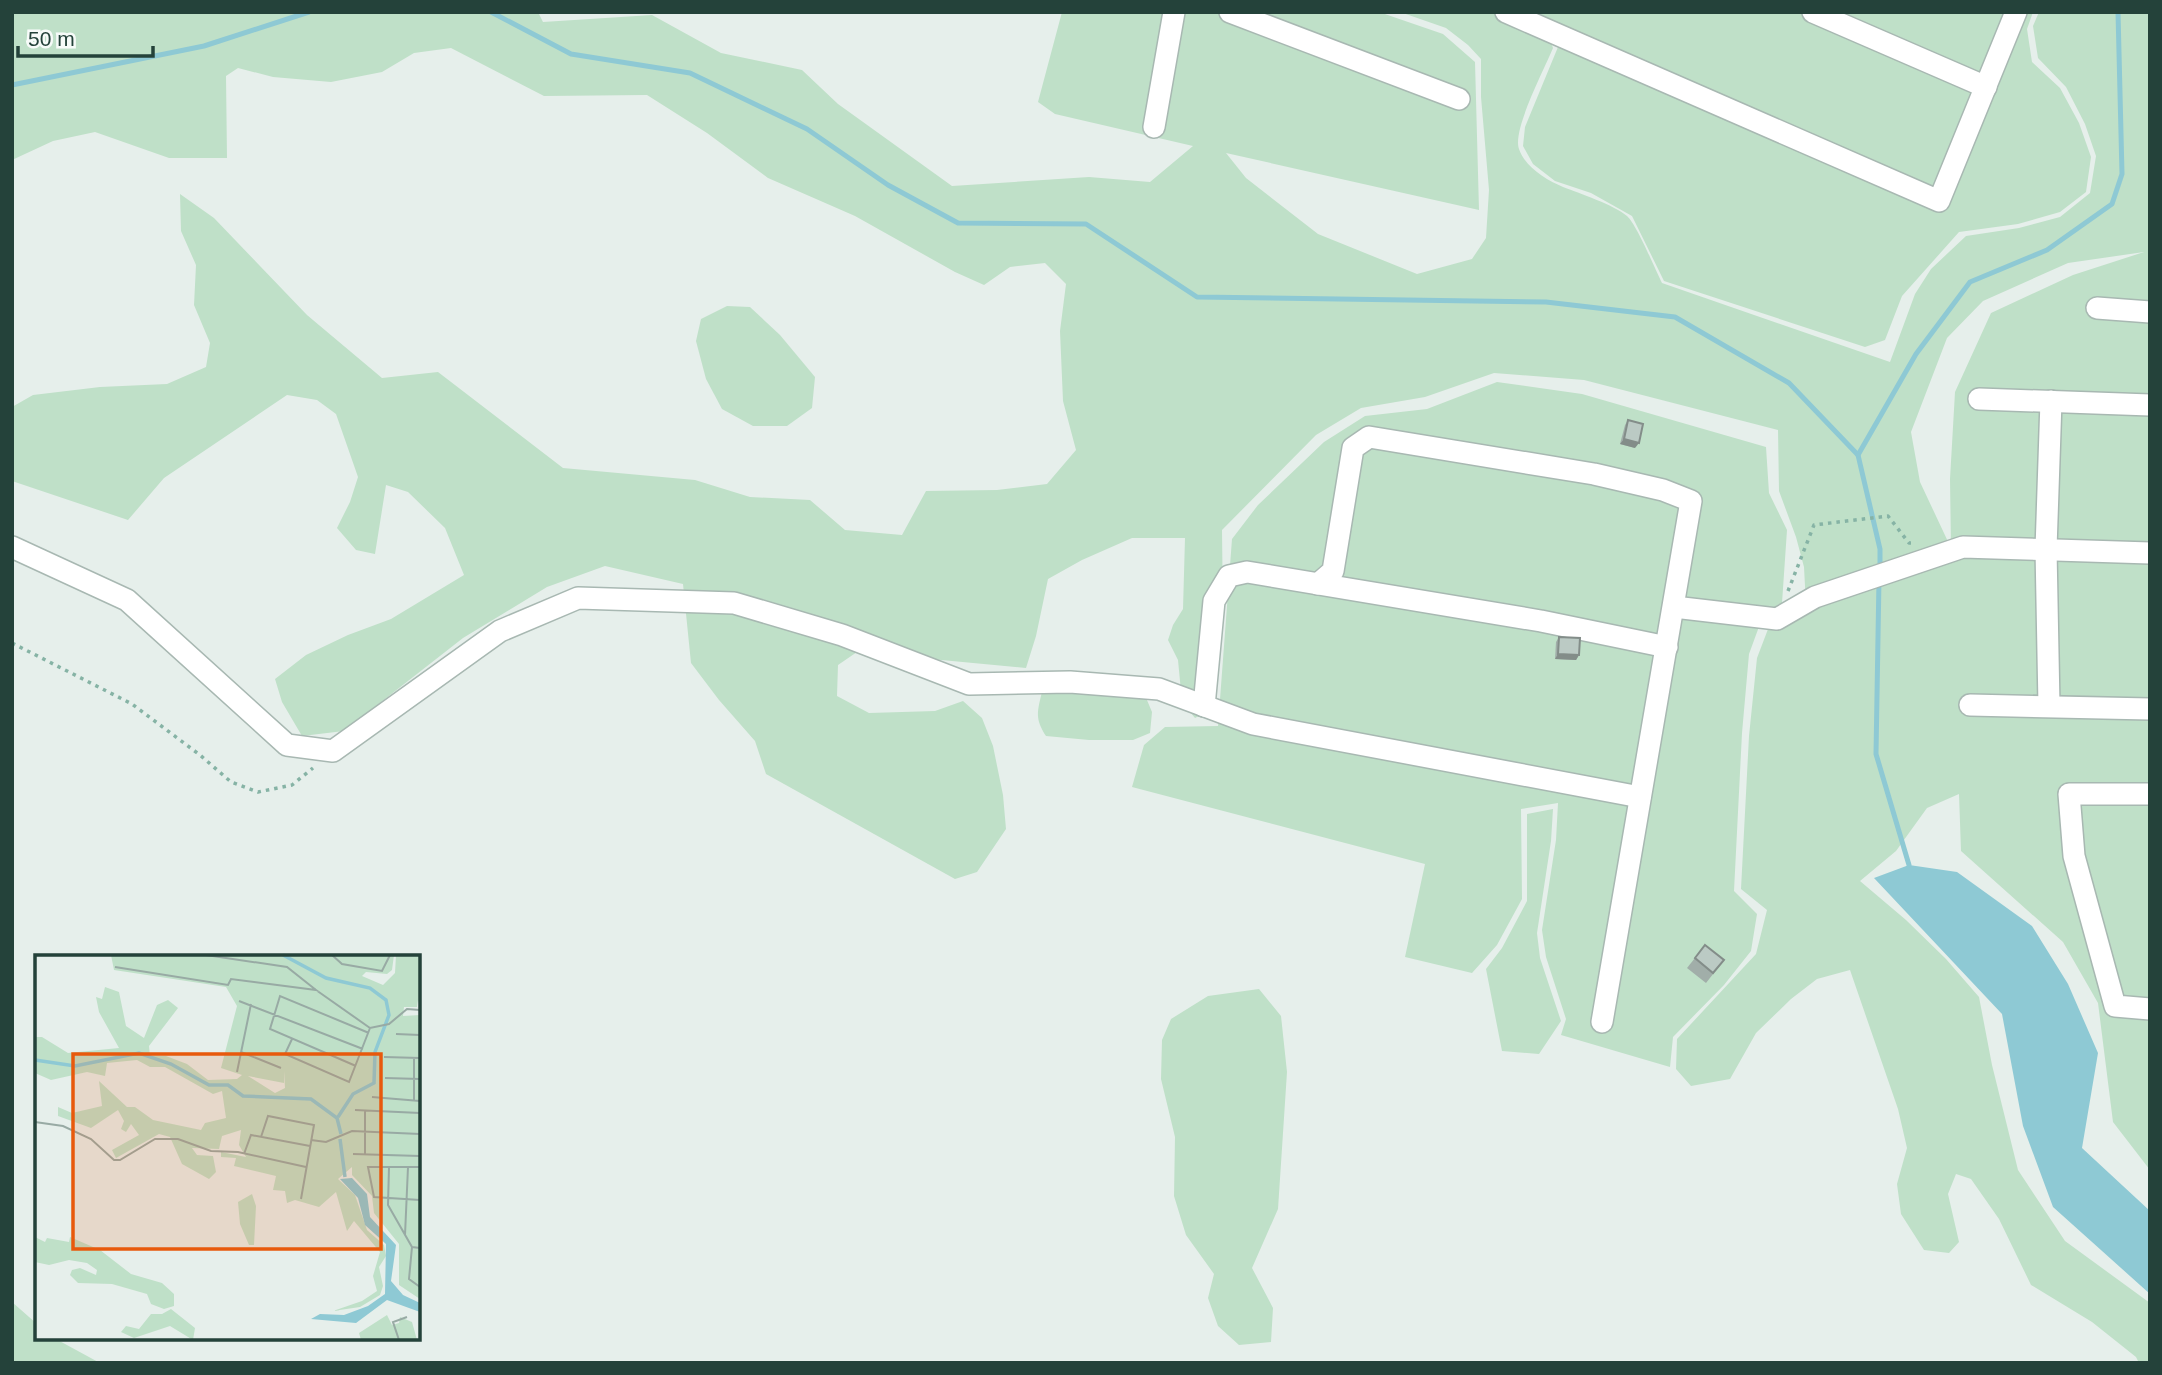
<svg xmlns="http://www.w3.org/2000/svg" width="2162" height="1375" font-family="Helvetica,sans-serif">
<rect width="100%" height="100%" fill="#e6efeb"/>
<!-- green -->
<g fill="#bfe0c8" fill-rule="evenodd">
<path d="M12,12H538L543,22L652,15L721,53L802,70L838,104L952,186L1089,177L1150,182L1193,146L1055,114L1038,102L1062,12H1379L1443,34L1475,62L1479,210L1226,153L1246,178L1318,234L1417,274L1472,259L1486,238L1489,190L1481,97V59L1468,45L1446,28L1400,12H1512L1545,27L1553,48C1545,68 1512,130 1519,149C1525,167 1546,180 1563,187C1579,193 1614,205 1627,216C1637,225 1655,269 1662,283L1890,362L1915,294L1931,269L1966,236L2019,228L2060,217L2090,193L2096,156L2085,124L2066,87L2038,58L2033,26L2039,12H2150V1170L2113,1122L2098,1003L2063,942L1961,851L1959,794L1927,808L1896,851L1860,881L1906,920L1946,959L1979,997L1992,1065L2018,1170L2065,1241L2150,1303V1363H2139L2136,1357L2092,1322L2031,1285L1999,1219L1971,1179L1956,1174L1948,1194L1959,1242L1949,1253L1924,1250L1901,1214L1897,1184L1907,1148L1898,1109L1850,970L1817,979L1791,999L1756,1033L1730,1079L1691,1086L1676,1069L1677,1039L1756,954L1767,910L1741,889L1749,736L1757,658L1773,616L1806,605L1804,567L1796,537L1779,491L1778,430L1584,380L1494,373L1425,397L1361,408L1316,435L1222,530L1223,615L1215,708L1195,718L1182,702L1178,660L1168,640L1173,625L1183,609L1185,538H1132L1082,560L1048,579L1036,636L1026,668L857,652L838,665L837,696L869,713L935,711L963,701L982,718L993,746L1003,795L1006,829L977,872L955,879L766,774L755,741L719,700L691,663L683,584L605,566L547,587L463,638L344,731L302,736L282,702L275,679L306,655L348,635L391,619L464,575L445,528L408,492L386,485L375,554L356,550L337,528L350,502L358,477L336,414L317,400L287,395L164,478L128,520L12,481V407L33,395L100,387L167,384L206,367L210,343L194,305L196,265L181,231L180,194L214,218L307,315L382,378L438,372L563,468L695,480L750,497L810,500L845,530L902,535L926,491L997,490L1047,484L1076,450L1063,401L1060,331L1066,284L1045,263L1010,267L984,285L955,272L855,216L768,178L707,133L647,95L544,96L451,48L414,53L382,72L331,82L273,77L238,68L226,76L227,158H169L95,132L53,141L12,160ZM2144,252L2073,275L1991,313L1955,392L1950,479L1951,548L1920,482L1911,432L1947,338L1983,301L2068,263Z"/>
<path d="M1530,12H2033L2027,29L2032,62L2060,88L2079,123L2091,157L2086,192L2060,212L2018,224L1959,232L1902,296L1885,340L1865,347L1664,281L1632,216L1591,193L1555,181L1533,164L1523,146L1525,127L1558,47L1549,23Z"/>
<path d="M727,306L750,307L780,335L815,377L812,408L787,426H753L722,409L706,379L696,341L701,319Z"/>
<path d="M1497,382L1582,394L1766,447L1769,493L1787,530L1782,603L1764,613L1749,654L1742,733L1734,891L1757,914L1751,951L1724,985L1673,1037L1670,1067L1561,1035L1566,1019L1546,957L1542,930L1556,840L1558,803L1521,809L1522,899L1497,945L1472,973L1405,957L1425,864L1132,787L1144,745L1165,727L1218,726L1232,539L1258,505L1324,442L1365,416L1427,409Z"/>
<path d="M1055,688L1144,693L1152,712L1150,733L1133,740H1089L1046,736C1035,719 1037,712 1042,692Z"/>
<path d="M1553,809L1551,841L1537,933L1540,958L1561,1021L1539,1054L1502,1051L1486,969L1502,948L1527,901V814Z"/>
<path d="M1259,989L1281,1016L1287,1072L1278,1209L1252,1268L1273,1308L1271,1342L1239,1345L1218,1326L1208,1298L1214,1274L1186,1235L1174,1196L1175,1137L1161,1079L1162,1040L1171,1019L1208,996Z"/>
<path d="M12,1302L37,1324V1338H54L100,1363H12Z"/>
</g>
<!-- water -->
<path fill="#8ec9d4" d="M1909,865L1957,872L2032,926L2068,984L2098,1053L2082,1148L2150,1211V1294L2053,1207L2023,1126L2002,1014L1874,878Z"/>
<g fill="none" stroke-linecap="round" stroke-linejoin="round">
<!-- stream -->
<g stroke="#8ec9d4" stroke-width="5">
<path d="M491,12L571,54L690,73L807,129L888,185L958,223L1086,224L1197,297L1546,302L1675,317L1789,383L1858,455L1880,549V569"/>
<path d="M12,85L204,46L309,12"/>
<path d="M1858,455L1916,354L1970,282L2047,250L2112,204L2122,174L2118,12"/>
<path d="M1879,579L1876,754L1909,865"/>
</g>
<!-- minor casing -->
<g stroke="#a8b8b2" stroke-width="24">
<g id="minor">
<path d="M1230,12L1459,99"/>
<path d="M1506,12L1939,201L2016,12"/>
<path d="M1813,12L1986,87"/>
<path d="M1154,127L1174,12"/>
<path d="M2097,308L2150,312"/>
<path d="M1979,399L2150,405"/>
<path d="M12,547L127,600L287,745L333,751L500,631L578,598L734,603L842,635L969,684L1070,682L1159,689L1253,724L1640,797"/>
<path d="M1318,584L1333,571L1353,448L1369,437L1594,474L1663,490L1691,501L1602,1022"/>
<path d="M1674,607L1777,619L1815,597L1963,547L2150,553"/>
<path d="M1970,705L2150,709"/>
<path d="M1204,706L1214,601L1229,576L1247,572L1541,621L1667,647"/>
<path d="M2049,706L2046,549L2051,401"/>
<path d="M2150,794H2069L2074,856L2115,1006L2150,1009"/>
</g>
</g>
<!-- path -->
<g stroke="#86b3a5" stroke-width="3.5" stroke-dasharray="3.5 5" stroke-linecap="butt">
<path d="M1788,591L1814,525L1888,516L1909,543H1911"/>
<path d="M12,643L132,704L200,755L231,782L258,792L292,785L313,768"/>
</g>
<!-- minor -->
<use href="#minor" stroke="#fff" stroke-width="21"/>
</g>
<!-- wall -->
<g fill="#a1aea9">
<path d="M1628,420L1635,448L1620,444L1625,425Z"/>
<path d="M1559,637L1579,655L1576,660L1555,659L1556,642Z"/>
<path d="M1695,958L1724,960L1706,983L1687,968Z"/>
</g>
<!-- shaded-wall -->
<g fill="#838d89">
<path d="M1624,439L1639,443L1635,448L1620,444Z"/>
<path d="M1558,654L1579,655L1576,660L1555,659Z"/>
</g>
<!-- building -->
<g fill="#bbcac4" stroke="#838d89" stroke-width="2">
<path d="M1628,420L1643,424L1639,443L1624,439Z"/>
<path d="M1559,637L1580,638L1579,655L1558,654Z"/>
<path d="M1705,945L1724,960L1713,973L1695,958Z"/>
</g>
<!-- overview -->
<g transform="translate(35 955)">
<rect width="385" height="385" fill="#e6efeb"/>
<path d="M76,0H359L357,15L352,19L331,17L327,21L348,30L360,18L361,0H385V52L383,45L382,52H369L368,61L385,60V344L364,330V289L339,258L337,241L317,220V212L303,224L320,240L332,275L349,290L351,301L344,312L348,331L345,340L325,352L298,356L327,346L342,336L338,321L345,297L319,266L312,276L301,237L284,252L260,245L252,248L250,236L238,235L241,221L199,211L201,203L186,202V197L211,202L204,190L206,175L187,181L184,194L157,193L162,200L178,201L181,217L174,224L147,209L135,182L124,179L81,203L77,195L104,180L96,169L91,177L86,174L89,166L83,155L56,173L23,161V152L37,158L67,151L64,126L92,152H100L118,165L166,175L170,168L191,163L187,136L178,139L130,112H115L102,105L72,108L70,121L52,117L16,125L0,118V82H7L33,98L84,93L64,57L61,42L67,44L70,32L84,37L91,71L109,83L122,50L133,45L143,53L114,91L115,101H131L152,109L173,125L202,124L207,120L186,113L202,51L191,32L79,15ZM249,116L250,133L240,138L213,121L249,128ZM217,239L221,251L219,290H214L205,269L203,247ZM0,282L10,287L12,283L34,287L35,282L65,295L96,319L127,328L139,339V351L129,354L116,349L112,339L77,329L43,328L35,320L37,315L45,313L61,320L62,315L52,308L34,305L14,310L0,307ZM136,354L160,373L158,385L135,371L99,383L86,377L91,371L104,374L116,359H127ZM352,360L357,370L364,368L365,362L377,367L382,385H326L324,378Z" fill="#bfe0c8" fill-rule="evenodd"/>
<path d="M317,223L332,239L335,262L361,290L356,326L368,340L385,348V357L352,345L321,368L276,364L285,359L309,360L333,351L350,339L351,289L330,270L323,243L305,224Z" fill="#8ec9d4"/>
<path fill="none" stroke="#8ec9d4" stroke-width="3.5" d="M248,0L291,23L335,33L351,45L354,60L340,97L339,128L318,139L303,162M0,105L40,111L104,98L136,109L174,130H193L208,141L276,144L302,163L306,179M305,184L310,222"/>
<path fill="none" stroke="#98aaa4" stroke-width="2" d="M297,0L307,9L347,16L355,0M80,12L193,30L196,24L281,35L252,12L171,0M281,35L335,73L354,69L372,54L385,55M204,46L328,94M361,79L385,80M257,84L250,99L314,127L335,73M206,97L246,113M349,102L385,103M321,111L235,74L245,41L334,78M202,117L216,49M350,123L385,124M337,142L385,146M379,145V103M320,155L385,158M0,167L28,171L56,184L79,205H85L120,184H143L176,196L203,197L271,212M226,182L233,161L279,170L266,244M276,185L291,187L317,176L385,179M209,199L216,180L275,191M318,199L385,201M330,199V156M354,212L353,250L377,292L385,293M385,212H333L339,242L385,245M370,280L373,212M377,292L374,324L385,332M364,385L358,367L372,362"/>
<path fill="#e8590c" fill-opacity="0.15" stroke="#e8590c" stroke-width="3.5" d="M38,99H346V294H38Z"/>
<rect width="385" height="385" fill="none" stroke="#24423a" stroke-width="3.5"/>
</g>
<!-- border -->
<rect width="2162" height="1375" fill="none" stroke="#24423a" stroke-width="28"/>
<!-- scale -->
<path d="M18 46v10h135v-10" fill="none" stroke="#24423a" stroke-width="3.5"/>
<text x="28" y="46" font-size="21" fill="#24423a" stroke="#f7fbf9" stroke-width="5" paint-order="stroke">50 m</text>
</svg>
